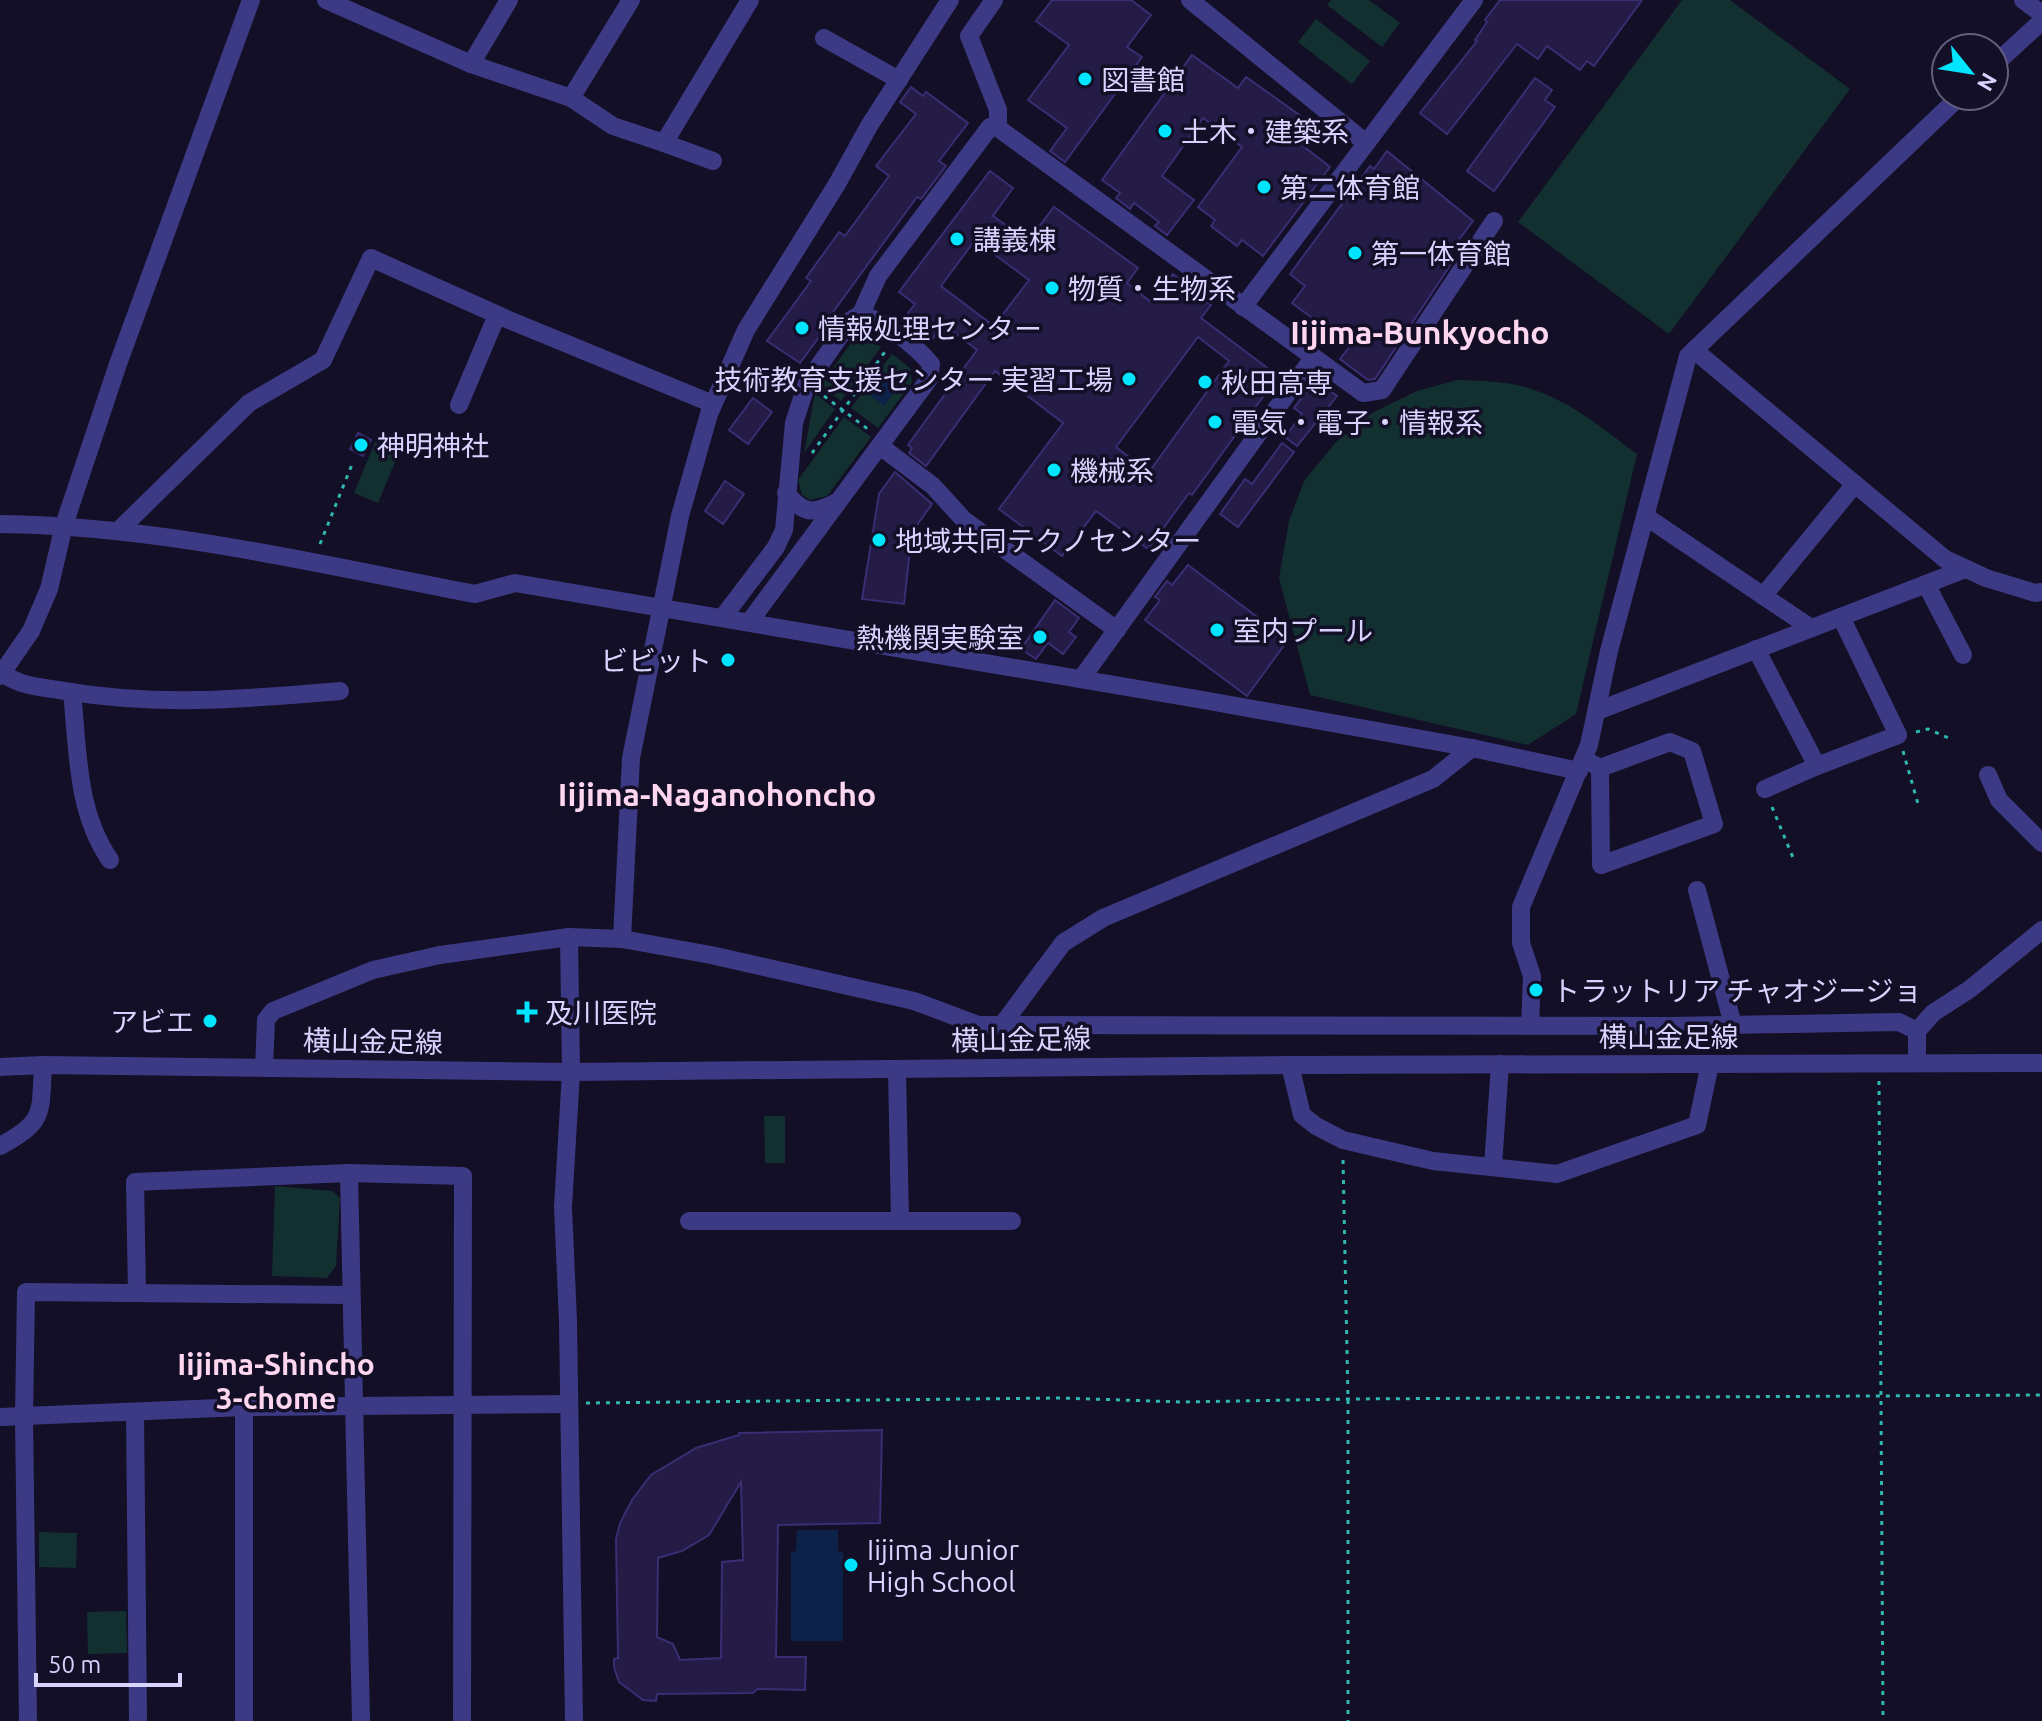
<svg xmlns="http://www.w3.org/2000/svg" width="2042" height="1721" font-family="Ubuntu,'Noto Sans JP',sans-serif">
<rect width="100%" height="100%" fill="#130f26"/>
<!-- green -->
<g fill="#12302f">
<path d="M1331,0H1369L1400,23L1382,47L1327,5Z"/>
<path d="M1682,0H1730L1850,89L1669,334L1518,222Z"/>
<path d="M1316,19L1370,61L1352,84L1298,42Z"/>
<path d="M867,337L881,347L841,401L820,385L855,338Z"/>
<path d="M892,354L910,368L912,382L878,428L851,408Z"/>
<path d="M1457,380C1484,381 1512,381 1537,391C1574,404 1606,431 1637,454L1576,714L1528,745L1310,695L1279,578L1289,521L1304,481L1336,442L1372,413L1417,391Z"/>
<path d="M815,394L835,409L804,453Z"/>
<path d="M844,417L871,437L827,496L810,500L802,495L798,480Z"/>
<path d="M378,435L402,445L378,503L354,493Z"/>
<path d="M764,1116H785V1163H765Z"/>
<path d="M275,1186L332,1191L340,1198L336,1266L327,1278L272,1276Z"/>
<path d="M39,1532L77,1533L76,1568L39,1567Z"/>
<path d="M126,1611L127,1653L88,1654L87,1612Z"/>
</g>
<!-- water -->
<g fill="#0c2248">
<path d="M886,376L899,386L884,406L871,396Z"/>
<path d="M797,1530H838V1551L843,1552V1641H791V1552L796,1551Z"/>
</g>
<!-- building -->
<g fill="#241b47" stroke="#3b2d73" stroke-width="2" fill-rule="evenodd">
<path d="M1052,0H1131L1151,15L1127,47L1142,57L1065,162L1050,151L1067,128L1028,100L1069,45L1036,21Z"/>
<path d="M1500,0H1642L1594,66L1587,61L1580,70L1547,46L1538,59L1517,44L1447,134L1420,113L1477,41L1475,40L1487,22L1485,20Z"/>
<path d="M1192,55L1238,88L1246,77L1312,124L1298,142L1330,167L1263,256L1242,240L1237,246L1211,226L1215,220L1198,207L1242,147L1203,118L1162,176L1194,200L1167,235L1155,226L1159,222L1134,203L1130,209L1116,198L1120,193L1102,180Z"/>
<path d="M1535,78L1552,90L1545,100L1555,107L1494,191L1467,171Z"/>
<path d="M911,87L923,96L926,92L968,123L939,161L946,166L921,199L917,197L833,312L836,314L800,363L767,341L811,281L806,278L839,232L845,236L889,176L876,166L916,114L900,102Z"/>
<path d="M1387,151L1473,221L1449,253L1455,258L1375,379L1368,380L1340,359L1350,346L1292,303L1305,286L1290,274L1370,166L1374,169Z"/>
<path d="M990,171L1013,188L993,216L1028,241L1054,207L1138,268L1127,283L1151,302L1173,274L1211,305L1201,318L1278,376L1192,495L1189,493L1148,549L1096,511L1062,556L999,509L1063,423L995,371L926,466L909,453L912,448L908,445L977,350L943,324L933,338L905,317L915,304L899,292ZM975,240L1029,280L994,326L941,286ZM1198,337L1229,361L1149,472L1116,447Z"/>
<path d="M1316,379L1337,396L1297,446L1285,437L1302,414L1294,408Z"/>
<path d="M753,398L772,412L748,444L729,430Z"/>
<path d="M358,433L371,440L363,456L350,449Z"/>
<path d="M1282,443L1294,452L1238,527L1220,514L1245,479L1252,484Z"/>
<path d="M895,472L932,504L912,532L904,604L862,599L879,494Z"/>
<path d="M725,481L744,494L723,524L705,511Z"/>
<path d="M1188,565L1288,640L1247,696L1145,620L1160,600L1155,597L1167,581L1172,585Z"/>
<path d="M1055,600L1079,618L1069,632L1076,637L1063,654L1048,643L1036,659L1021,649Z"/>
<path d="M882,1430L880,1523L778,1525L776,1657H806L805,1690L757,1689L753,1693L657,1694L656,1701L643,1700L619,1682L614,1667V1659L618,1658L616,1539L620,1523L632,1500L651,1475L696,1448L739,1435V1433ZM741,1482L743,1560L722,1562L721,1658L680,1660L673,1644L657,1637L658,1558L682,1551L709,1535Z"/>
</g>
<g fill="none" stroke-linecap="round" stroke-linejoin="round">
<!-- path -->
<g stroke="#2fb8b0" stroke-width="3" stroke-dasharray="4 6" stroke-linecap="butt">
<path d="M824,396L869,430"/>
<path d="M812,453L887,349"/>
<path d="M320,544L353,462"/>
<path d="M1916,732L1928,729L1951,739"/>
<path d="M1903,751L1918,804"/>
<path d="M1772,807L1794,860"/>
<path d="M1879,1081L1883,1721"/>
<path d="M1343,1160L1348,1399V1721"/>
<path d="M586,1403L1061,1398L1182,1402L1348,1399L2042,1395"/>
</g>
<!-- minor -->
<g stroke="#3d3a85" stroke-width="18">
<path d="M326,0L471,64L571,98L613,126L664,143L750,0"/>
<path d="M994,0L969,36L998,110V128"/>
<path d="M1190,0L1366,143"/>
<path d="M2023,0L2042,14"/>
<path d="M824,38L899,80"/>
<path d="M471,64L509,0"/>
<path d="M1994,65L2042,21"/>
<path d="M571,98L631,0"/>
<path d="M664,143L713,161"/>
<path d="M1243,307L1474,0"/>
<path d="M861,314L878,276L990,127L998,128L1363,393L1382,390L1494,221"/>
<path d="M1694,350L1945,559L1986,578L2035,593L2042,592"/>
<path d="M459,405L497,315"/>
<path d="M880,446L933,486L964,520L1117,630"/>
<path d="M786,493C803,514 813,515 837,502"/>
<path d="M1645,516L1811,628"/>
<path d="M0,524C162,526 317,564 475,594L515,583L1203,700L1472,748L1579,771"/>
<path d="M118,531L249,403L323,360L371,258L509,320L713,404"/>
<path d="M1926,584L1963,655"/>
<path d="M1763,596L1855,484"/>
<path d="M723,617L776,547L784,530L794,423L807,383L851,320L861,314C886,323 914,344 931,364L929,379L750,621"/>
<path d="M1756,649L1817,766L1898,735L1841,617"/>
<path d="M2,673C21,687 42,687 65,691C161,707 244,699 340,691"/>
<path d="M0,676L31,631L49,589L64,525L118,364L251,0"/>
<path d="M1081,679L1313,358"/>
<path d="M72,692C78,749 76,811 110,860"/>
<path d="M1597,711L1965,569"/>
<path d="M1584,759L1600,768L1601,865L1714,824L1692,751L1670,742L1600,768"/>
<path d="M1988,775L1999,800L2042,843"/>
<path d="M1765,789L1817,766"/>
<path d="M1697,890L1733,1025"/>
<path d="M569,937L571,1072L563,1207L568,1321L574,1721"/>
<path d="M622,939L631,758L680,516L709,414L746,330L837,184L869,126L950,0"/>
<path d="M1002,1025L1063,943L1103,918L1433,779L1472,748"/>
<path d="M1530,1026L1532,976L1521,943V907L1589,745L1609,651L1688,356L1960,96"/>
<path d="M1917,1063V1031L1933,1013L1970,989L2042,930"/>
<path d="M1290,1065L1302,1115L1316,1126L1343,1140L1433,1161L1557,1174L1697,1125L1710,1064"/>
<path d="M0,1067L43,1065L571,1072L1290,1065L2042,1063"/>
<path d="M264,1068L266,1020L273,1011L373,970L440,955L569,937L622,939L711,955L914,1001L978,1025L1672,1026L1899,1022L1917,1031"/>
<path d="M897,1069L900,1221"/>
<path d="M0,1146C46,1121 40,1114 43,1065"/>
<path d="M1493,1166L1500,1064"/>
<path d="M349,1173L361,1721"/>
<path d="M689,1221H1012"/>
<path d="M137,1293L135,1182L349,1173L463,1176L462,1721"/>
<path d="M135,1412L138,1721"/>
<path d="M0,1417L244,1407L569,1404"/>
<path d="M28,1721L24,1417L26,1292L350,1295"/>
<path d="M244,1721V1407"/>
</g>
</g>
<!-- markers -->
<g fill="#00e5ff" stroke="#130f26" stroke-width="3">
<circle cx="1085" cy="79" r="8"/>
<circle cx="1165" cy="131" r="8"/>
<circle cx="1264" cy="187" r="8"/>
<circle cx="957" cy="239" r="8"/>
<circle cx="1355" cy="253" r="8"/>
<circle cx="1052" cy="288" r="8"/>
<circle cx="802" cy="328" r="8"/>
<circle cx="1129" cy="379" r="8"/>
<circle cx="1205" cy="382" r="8"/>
<circle cx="1215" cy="422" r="8"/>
<circle cx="361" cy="445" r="8"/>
<circle cx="1054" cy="470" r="8"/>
<circle cx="879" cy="540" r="8"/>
<circle cx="1217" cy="630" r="8"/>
<circle cx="1040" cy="637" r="8"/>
<circle cx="728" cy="660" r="8"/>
<circle cx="1536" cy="990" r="8"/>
<path d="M523 1000h8v8h8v8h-8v8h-8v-8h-8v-8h8z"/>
<circle cx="210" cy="1021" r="8"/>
<circle cx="851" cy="1565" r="8"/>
</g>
<g text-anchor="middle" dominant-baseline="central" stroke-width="7" stroke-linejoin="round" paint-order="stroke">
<!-- poi labels -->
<g font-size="28" fill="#d9d4ff" stroke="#130f26" text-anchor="start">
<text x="1101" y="79">図書館</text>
<text x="1181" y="131">土木・建築系</text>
<text x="1280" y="187">第二体育館</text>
<text x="973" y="239">講義棟</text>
<text x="1371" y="253">第一体育館</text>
<text x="1068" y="288">物質・生物系</text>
<text x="818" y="328">情報処理センター</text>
<text x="1113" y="379" text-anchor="end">技術教育支援センター 実習工場</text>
<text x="1221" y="382">秋田高専</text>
<text x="1231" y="422">電気・電子・情報系</text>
<text x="377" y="445">神明神社</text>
<text x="1070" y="470">機械系</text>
<text x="895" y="540">地域共同テクノセンター</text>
<text x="1233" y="630">室内プール</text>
<text x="1024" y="637" text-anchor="end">熱機関実験室</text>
<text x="712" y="660" text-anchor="end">ビビット</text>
<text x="1552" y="990">トラットリア チャオジージョ</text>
<text x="545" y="1012">及川医院</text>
<text x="194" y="1021" text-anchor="end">アビエ</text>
<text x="867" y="1549">Iijima Junior<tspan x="867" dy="32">High School</tspan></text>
</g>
<!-- street labels -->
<g font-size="28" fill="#d9d4ff" stroke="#130f26">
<text x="1669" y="1036">横山金足線</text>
<text transform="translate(1021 1039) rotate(-1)">横山金足線</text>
<text transform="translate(373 1041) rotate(1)">横山金足線</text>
</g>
<!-- neighbourhood labels -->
<g font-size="30" font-weight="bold" fill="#ffd6f0" stroke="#130f26">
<text x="276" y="1364">Iijima-Shincho<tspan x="276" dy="34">3-chome</tspan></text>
</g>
<!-- quarter labels -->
<g font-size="32" font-weight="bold" fill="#ffd6f0" stroke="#130f26">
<text x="1420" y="332">Iijima-Bunkyocho</text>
<text x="717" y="794">Iijima-Naganohoncho</text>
</g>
</g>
<!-- north arrow -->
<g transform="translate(1970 72) rotate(120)"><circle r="38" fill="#130f26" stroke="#625e7d" stroke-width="2"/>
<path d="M0-6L14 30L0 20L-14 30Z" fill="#00e5ff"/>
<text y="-12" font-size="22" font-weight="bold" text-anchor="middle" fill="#d9d4ff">N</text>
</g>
<!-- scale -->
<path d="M36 1673v12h144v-12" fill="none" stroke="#d9d4ff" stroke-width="4"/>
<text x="48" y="1673" font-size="24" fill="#d9d4ff" stroke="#130f26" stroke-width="6" paint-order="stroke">50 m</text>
</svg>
